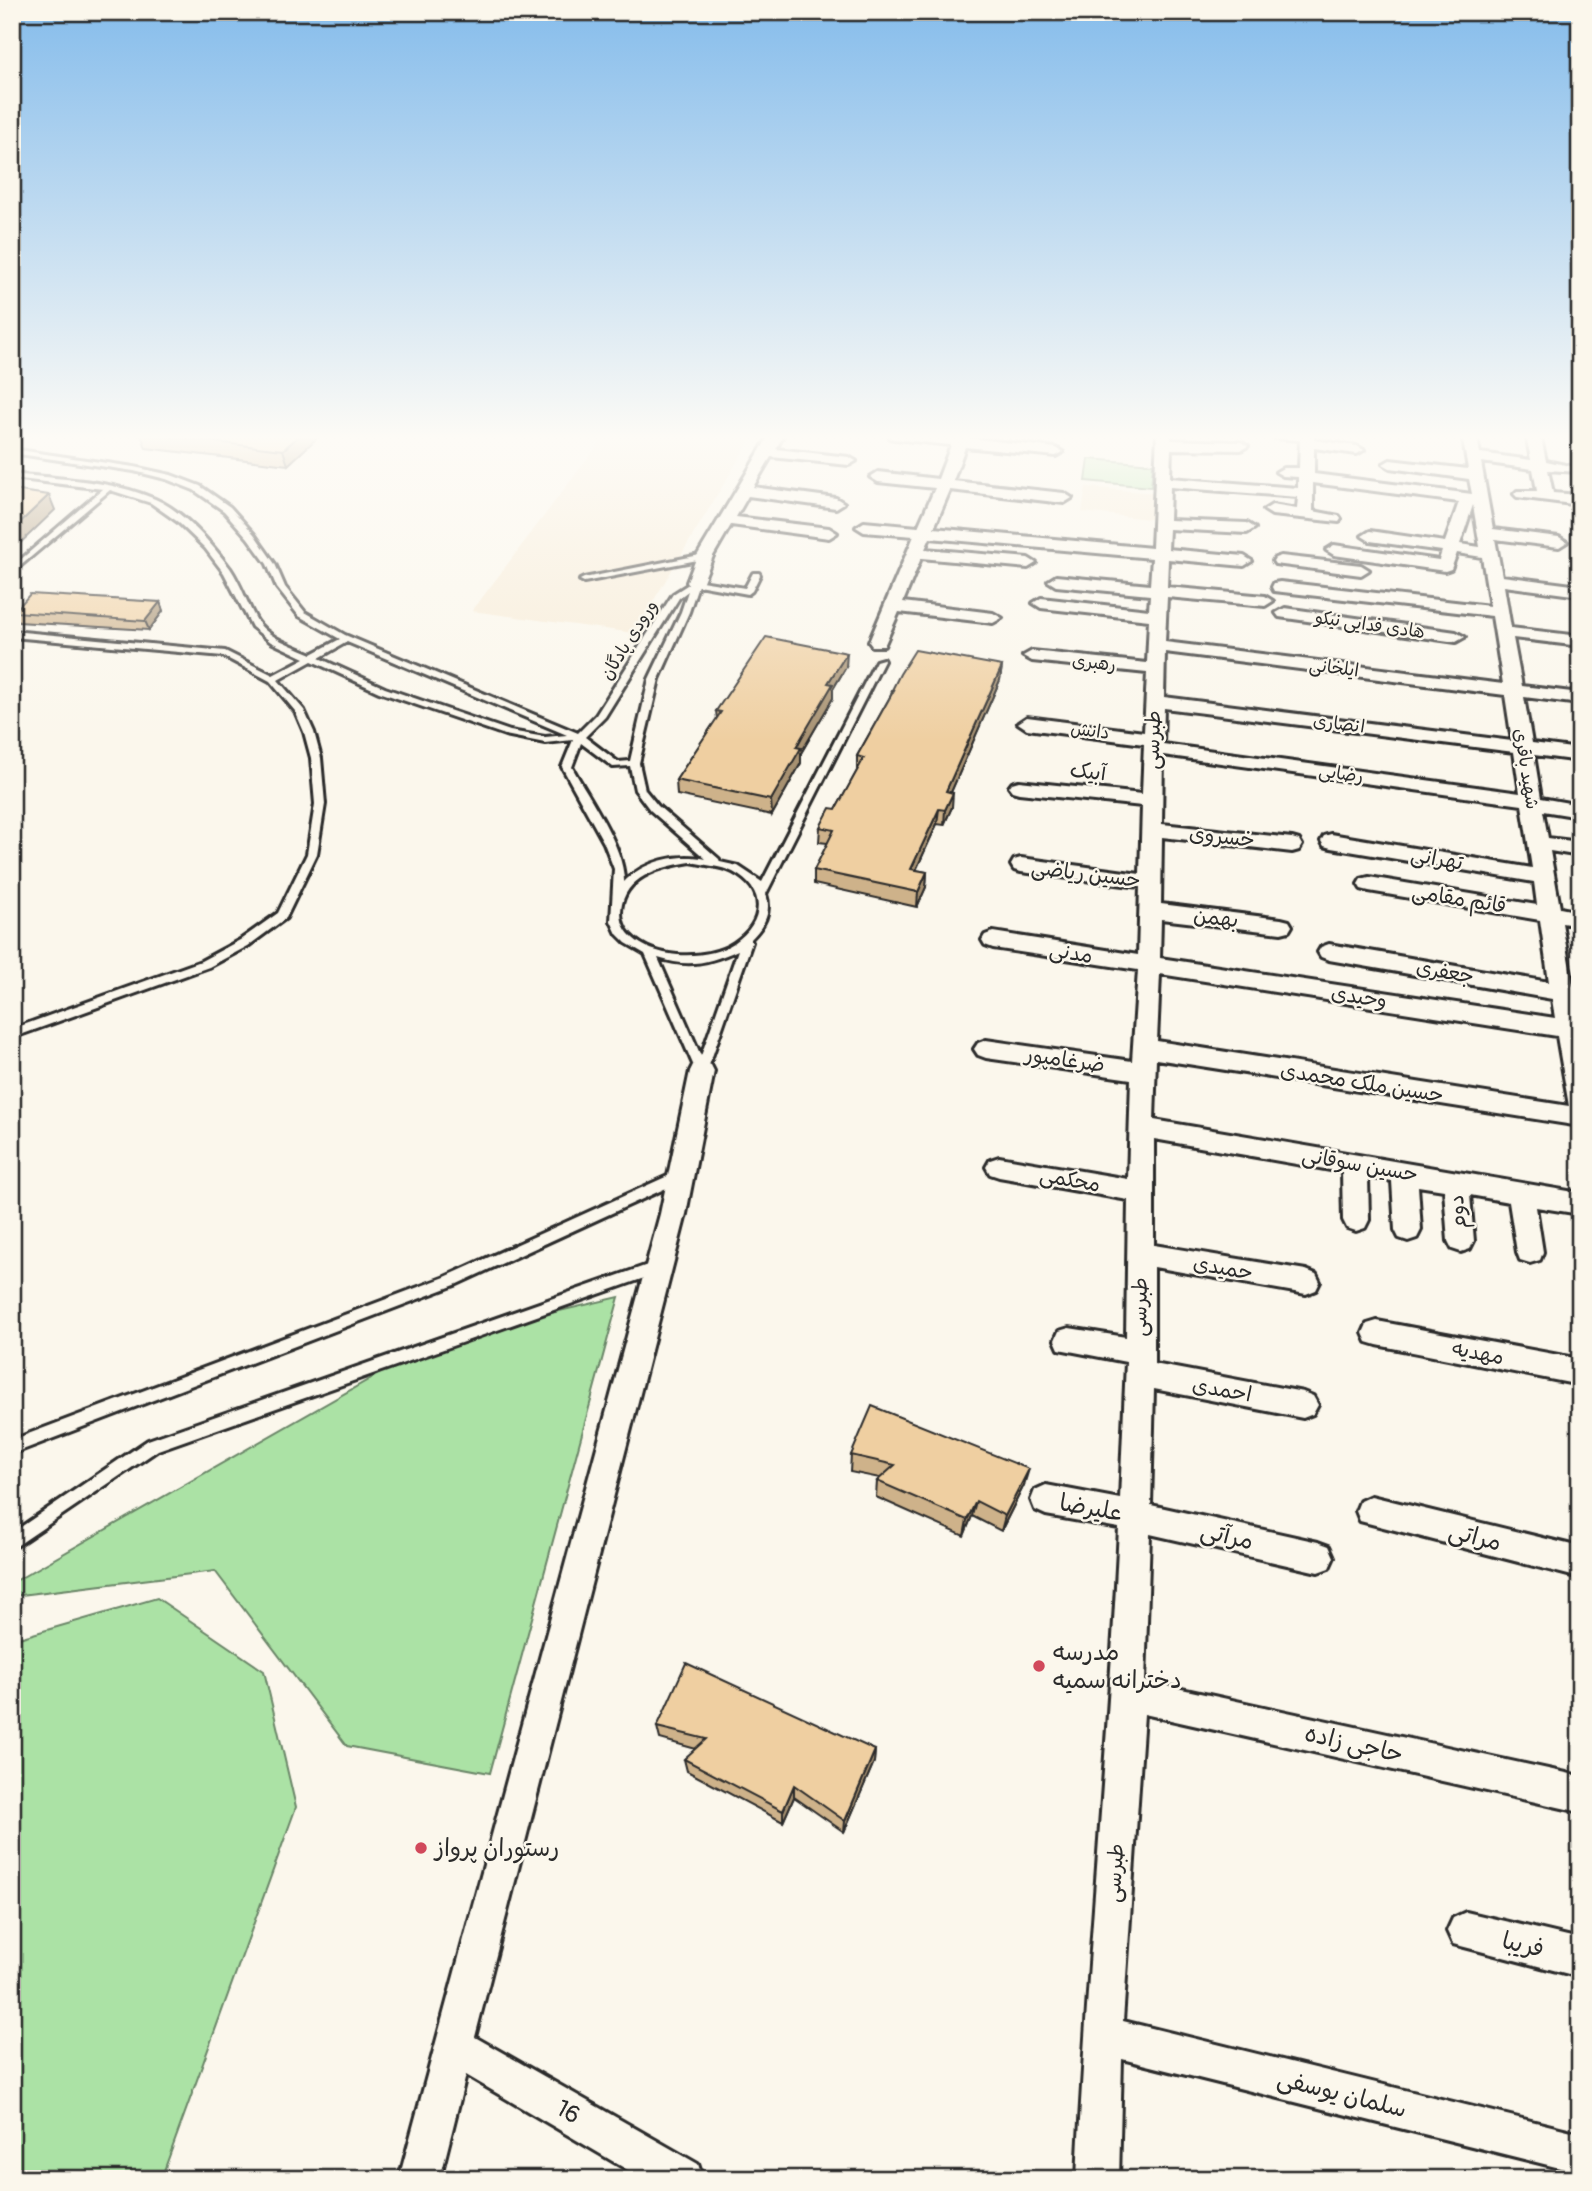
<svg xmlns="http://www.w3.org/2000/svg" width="1592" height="2191" font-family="Pangolin,'Playpen Sans Arabic',sans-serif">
<rect width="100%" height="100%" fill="#fbf7ec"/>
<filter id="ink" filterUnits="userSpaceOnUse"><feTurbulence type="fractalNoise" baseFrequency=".0143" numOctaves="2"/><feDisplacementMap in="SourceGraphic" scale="14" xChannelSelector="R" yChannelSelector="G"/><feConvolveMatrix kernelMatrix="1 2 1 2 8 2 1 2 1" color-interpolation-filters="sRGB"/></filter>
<g filter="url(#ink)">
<!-- built -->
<g fill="#f7ebd6">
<path d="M606,434H754L634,633L472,611Z"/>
<path d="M1086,487L1153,493L1150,519L1082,512Z"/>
</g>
<!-- green -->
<g fill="#abe2a5" stroke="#6b8668" stroke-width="2">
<path d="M1089,459L1153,464L1151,487L1086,481Z"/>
<path d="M619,1297L490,1773L347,1746L215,1571L12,1596V1583L440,1339Z"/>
<path d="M157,1598L264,1671L296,1807L161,2179H12V1640Z"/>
</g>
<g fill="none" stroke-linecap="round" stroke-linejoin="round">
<!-- service casing -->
<g stroke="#2b2b2b" stroke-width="6">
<g id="service">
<path d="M12,449L134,467L171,475L200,486L230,507L254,534L275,564L285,587L305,612L345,635L578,733L596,715L673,594L695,580L745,588L753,573H759L760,575L752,591L748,594L698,585L689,612L659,679L639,763L645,790L658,806L719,859L720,862L738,866L762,882L876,661L883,659L884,661L766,894C772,913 764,926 750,940L752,942L706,1074H698L696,1071L645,954L626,943L617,934L611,921L614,869L604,843L562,767L573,740L545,743L505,735L379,692L312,661L278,680L304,710L314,732L321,758L325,804L317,854L286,918L248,946L209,967L12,1038V1029L201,961L240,940L278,913L307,854L315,804L311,758L304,732L295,711L270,681L223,656L12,637V631L225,651L273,675L305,658L271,642L252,627L224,573L205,548L178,522L151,503L110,490L12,573V567L103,489L12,478V474C59,479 111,480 155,499C183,511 212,544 230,568C241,584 247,604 257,621C268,638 294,646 312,654L340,639L299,616L277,588L267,564L248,538L224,511L194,490L166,479L134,471L12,453ZM688,591L681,612L649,679L630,761L618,762L585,737L605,717L679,598ZM347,642L567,735L545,737L510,731L385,688L319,658ZM581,743L613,767L630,766L635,790L650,810L706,859C678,853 644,861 624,882C625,848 589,798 572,767ZM691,862C704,865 721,866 733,872C767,890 765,922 734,943C706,962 646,960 626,930C621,922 620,913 622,904C629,874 665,866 691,862ZM738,950L701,1056L658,958C689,968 709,963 738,950Z"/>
<path d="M705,554H708V558L584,582L580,580L584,578Z"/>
<path d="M681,1170L686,1171L687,1175L686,1179L455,1285L12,1454V1440L445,1277Z"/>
<path d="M659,1261L664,1263L666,1267L664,1271L158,1450L12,1549V1533L148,1440Z"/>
</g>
</g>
<!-- minor casing -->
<g stroke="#2b2b2b" stroke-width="6">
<g id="minor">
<path d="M770,434H784L776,449L849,457L856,461L849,465L771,457L753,487L836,498L844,503L836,508L748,496L736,517L829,528L837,533L829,538L731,525L713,556L701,586H689L687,582L697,556Z"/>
<path d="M889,434L954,437L955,434H969L968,438L1056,448L1063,452L1056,456L965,447L953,481L1064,493L1072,498L1064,503L950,490L934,528L1152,548L1157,434H1171V440L1241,442L1248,446L1241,450L1171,449L1170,478L1298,488V477L1283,476L1276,472L1283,468H1299L1300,440L1275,438L1268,434H1314V440L1357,446L1364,450L1357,454L1314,448V474L1472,494L1469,479L1390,468L1383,464L1390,460L1468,469L1462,434H1476L1480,453L1531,460L1526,434H1540L1546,461L1580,468L1578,472L1548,470L1553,493L1580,495V505L1517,497L1514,494L1517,491H1537L1533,469L1481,462L1493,529L1559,537L1567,542L1559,547L1495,539L1502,576L1580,586V596L1504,586L1511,628L1580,636V646L1513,638L1522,686L1580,693V704L1524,697L1532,743L1580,749V761L1534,755L1541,798L1580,805V817L1543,811L1548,838L1580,842V856L1550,851L1560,908L1580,912V926L1562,923L1573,986L1580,988V1002L1575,1003L1580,1027V1126L1156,1059L1154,1120L1580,1193V1214L1536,1207L1543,1252L1540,1260L1530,1263L1520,1260L1517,1252L1509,1202L1470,1195L1474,1241L1470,1249L1461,1252L1452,1249L1448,1241L1444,1190L1418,1186L1421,1230L1417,1238L1408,1241L1399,1238L1395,1230L1392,1181L1368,1177L1369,1220L1365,1228L1356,1231L1347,1228L1343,1220L1342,1172L1154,1139V1245L1306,1270L1316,1274L1320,1282L1316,1290L1306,1294L1154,1267V1364L1303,1392L1313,1396L1318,1405L1313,1414L1303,1418L1154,1389L1151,1505L1318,1542L1329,1546L1334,1557L1329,1568L1318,1572L1150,1534L1145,1681L1580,1776V1812L1144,1714L1123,2021L1580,2133V2173L1122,2059L1119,2179H1077C1087,1961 1109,1745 1119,1528L1046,1515L1035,1510L1031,1500L1035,1490L1046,1485L1120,1499L1126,1362L1059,1349L1055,1340L1059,1331L1069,1328L1126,1337L1128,1200L999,1177L990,1174L986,1167L990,1160L999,1157L1128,1179L1131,1079L986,1058L978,1055L974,1049L978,1043L986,1040L1132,1061L1138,970L993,948L985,945L982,940L985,935L993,932L1138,955L1140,887L1021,872L1014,870L1011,865L1014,860L1021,858L1140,874L1142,806L1019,793L1012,791L1009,787L1012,783L1019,781L1142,794L1144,744L1027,729L1018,723L1027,717L1144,732L1147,673L1032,661L1023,656L1032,651L1147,663L1149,620L1041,608L1033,603L1041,598L1149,610L1150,595L1056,586L1048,581L1056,576L1150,585L1152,558L930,538L925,549L1028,558L1036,563L1028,568L921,558L903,602L993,613L1002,618L993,623L899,612L884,646H872L869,642L914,536L864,532L856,527L864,522L918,527L935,488L878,482L870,477L878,472L938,479L951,445L895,439L890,438ZM1313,483L1459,502L1445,542L1370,531L1362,536L1370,541L1442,551L1439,560L1334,545L1326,550L1334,555L1445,571L1451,569L1457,553L1482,557L1490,606L1280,582L1274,583L1272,587L1274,591L1492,616L1503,684L1165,642L1167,597L1265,606L1273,601L1265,596L1167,587L1168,559L1244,566L1252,561L1244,556L1168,549L1169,529L1247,533L1255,528L1247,523L1169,520L1170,487L1298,497L1297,509L1272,505L1264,510L1272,515L1339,522L1341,519L1339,516L1313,511ZM1473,505L1480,547L1460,544ZM1165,652L1505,695L1512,741L1164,697ZM1164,708L1514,752L1520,793L1163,744ZM1163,755L1522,805L1532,868L1331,834L1324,836L1321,841L1324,846L1331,848L1534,882L1537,905L1369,877L1361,879L1358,884L1361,889L1369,891L1540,920L1549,982L1329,944L1321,947L1318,952L1321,957L1329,960L1552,999L1555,1018L1160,958L1161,919L1281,933L1289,931L1292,926L1289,921L1281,919L1161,904L1162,837L1292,852L1299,850L1302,845L1299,840L1292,838L1162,824ZM1160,974L1557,1036L1569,1106L1157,1041Z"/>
<path d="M1281,556L1361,565L1369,570L1361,575L1275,564L1273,561L1275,558Z"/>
<path d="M1285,608L1456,632L1465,637L1456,642L1279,617L1276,613Z"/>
<path d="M702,1062L711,1065L714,1071L686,1214L475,2037L698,2164L703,2179H643L466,2075L440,2179H399L660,1214L690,1071L693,1065Z"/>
<path d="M1377,1321L1580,1359V1385L1377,1345L1367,1342L1363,1333L1367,1324Z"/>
<path d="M1371,1496L1580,1547V1578L1360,1521L1356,1511L1360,1501Z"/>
<path d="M1466,1912L1580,1939V1977L1453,1944L1447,1931L1453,1918Z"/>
</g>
</g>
<!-- service -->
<use href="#service" fill="#fbf7ec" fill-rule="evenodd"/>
<!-- minor -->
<use href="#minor" fill="#fbf7ec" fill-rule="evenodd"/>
</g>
<!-- wall -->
<g fill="#ceb28a" stroke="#2b2b2b" stroke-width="2">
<path d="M141,434H321L288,465L146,448Z"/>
<path d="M404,434H441L437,437Z"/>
<path d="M160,602L163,611L149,630L18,622L14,612Z"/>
<path d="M1002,666L1000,680L951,792L952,807L944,825L937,824L916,870L927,872L926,887L917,907L814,884V870L828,843L819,842L820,827L836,809L857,771V756L891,695L892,690Z"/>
<path d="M846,667L833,689V698L801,753V763L772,815L677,795L676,780L717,719L716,711Z"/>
<path d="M851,1455L1024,1485L1001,1531L972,1516L964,1536L876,1497L877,1481L880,1478L850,1472Z"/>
<path d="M657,1727L875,1750L874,1762L844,1832L794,1797L783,1822L687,1771L684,1759L696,1749L660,1739Z"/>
</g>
<!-- shaded-wall -->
<g fill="#a79171" stroke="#2b2b2b" stroke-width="2">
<path d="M301,434H321L288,465L283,450Z"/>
<path d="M49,495L55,510L12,551V530Z"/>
<path d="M160,602L163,611L149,630L145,621Z"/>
<path d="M847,653L846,667L833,689V698L801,753V763L772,815L771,800L828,683Z"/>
<path d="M1002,666L1000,680L945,806L946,791Z"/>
<path d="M953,793L952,807L944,825L945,810Z"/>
<path d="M939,809L937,824L910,883L911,869Z"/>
<path d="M927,872L926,887L917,907L918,892Z"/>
<path d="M1029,1469L1024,1485L1001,1531L1005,1516Z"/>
<path d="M976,1501L972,1516L964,1536L967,1520Z"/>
<path d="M875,1750L874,1762L844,1832L845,1821Z"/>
<path d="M794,1785V1797L783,1822V1811Z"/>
</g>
<!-- building -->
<g fill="#efcfa1" stroke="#2b2b2b" stroke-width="2">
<path d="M147,434H301L283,450Z"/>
<path d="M12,490L49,495L12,530Z"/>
<path d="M30,594L160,602L145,621L14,612Z"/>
<path d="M766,637L847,653L828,683L833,684L796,747L801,748L771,800L676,780L721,712L716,711Z"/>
<path d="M915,650L1002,666L946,791L953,793L945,810L939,809L911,869L927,872L918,892L814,870L834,830L820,827L830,808L836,809L864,758L857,756L894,690H892L900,674Z"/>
<path d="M872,1406L1029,1469L1005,1516L976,1501L967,1520L877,1481L895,1465L851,1455Z"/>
<path d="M686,1663L875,1750L845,1821L794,1785L783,1811L684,1759L706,1739L657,1727Z"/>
</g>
</g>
<!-- sky -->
<linearGradient id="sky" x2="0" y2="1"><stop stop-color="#85bceb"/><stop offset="0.59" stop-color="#fdfbf6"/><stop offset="1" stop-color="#fdfbf6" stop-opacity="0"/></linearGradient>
<rect width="1592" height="741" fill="url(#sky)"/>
<!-- markers -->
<g fill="#d1495b" stroke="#fbf7ec" stroke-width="2.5">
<circle cx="1039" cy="1666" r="7"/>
<circle cx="421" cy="1848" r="7"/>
</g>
<g text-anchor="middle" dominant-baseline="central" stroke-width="5" stroke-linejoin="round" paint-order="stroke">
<!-- far-street labels -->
<g font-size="18" fill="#2b2b2b" stroke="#fbf7ec">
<text transform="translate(1370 625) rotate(8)">هادی فدایی نیکو</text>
<text transform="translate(629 640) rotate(-58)">ورودی پادگان</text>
<text transform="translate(1094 663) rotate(6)">رهبری</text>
<text transform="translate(1334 668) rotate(7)">ایلخانی</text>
<text transform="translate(1339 724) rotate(7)">انصاری</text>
<text transform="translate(1090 731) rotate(7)">دانش</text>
<text transform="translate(1526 769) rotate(81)">شهید باقری</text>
<text transform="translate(1341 774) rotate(8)">رضایی</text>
</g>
<!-- street labels -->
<g font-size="21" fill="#2b2b2b" stroke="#fbf7ec">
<text transform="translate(1153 740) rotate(-88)">طبرسی</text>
<text transform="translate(1088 772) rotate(6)">آبیک</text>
<text transform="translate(1222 837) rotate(6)">خسروی</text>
<text transform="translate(1437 859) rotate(10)">تهرانی</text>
<text transform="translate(1086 874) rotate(7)">حسین ریاضی</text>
<text transform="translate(1459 899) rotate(9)">قائم مقامی</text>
<text transform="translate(1216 918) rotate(7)">بهمن</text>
<text transform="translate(1071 953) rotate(9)">مدنی</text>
<text transform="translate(1445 972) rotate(10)">جعفری</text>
<text transform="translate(1359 997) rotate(9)">وحیدی</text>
<text transform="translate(1065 1060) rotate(8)">ضرغامپور</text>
<text transform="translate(1362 1083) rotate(9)">حسین ملک محمدی</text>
<text transform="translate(1360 1165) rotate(10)">حسین سوقانی</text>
<text transform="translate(1070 1180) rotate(10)">محکمی</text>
<text transform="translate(1458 1212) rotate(-95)">دوم</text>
<text transform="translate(1223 1268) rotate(10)">حمیدی</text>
<text transform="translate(1140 1307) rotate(-89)">طبرسی</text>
<text transform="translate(1478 1353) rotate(11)">مهدیه</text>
<text transform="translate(1222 1390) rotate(10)">احمدی</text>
<text transform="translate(1115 1873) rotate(-86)">طبرسی</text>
</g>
<!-- near-street labels -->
<g font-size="24" fill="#2b2b2b" stroke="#fbf7ec">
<text transform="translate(1091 1508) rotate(10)">علیرضا</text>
<text transform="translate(1227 1536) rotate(13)">مرآتی</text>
<text transform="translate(1475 1537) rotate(14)">مراتی</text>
<text transform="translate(1354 1744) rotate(13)">حاجی زاده</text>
<text transform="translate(1523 1945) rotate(13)">فریبا</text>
<text transform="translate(1342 2094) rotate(14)">سلمان یوسفی</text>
<text transform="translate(568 2112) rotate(30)">16</text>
</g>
<!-- near-poi labels -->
<g font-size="24" fill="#2b2b2b" stroke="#fbf7ec" text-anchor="start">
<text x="1053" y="1652">مدرسه<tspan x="1053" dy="28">دخترانه سمیه</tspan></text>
<text x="435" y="1848">رستوران پرواز</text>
</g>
</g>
<!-- margin -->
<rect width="1592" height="2191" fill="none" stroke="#fbf7ec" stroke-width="42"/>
<rect x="21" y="21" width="1550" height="2149" fill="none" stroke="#2b2b2b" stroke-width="2.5" filter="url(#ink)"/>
</svg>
